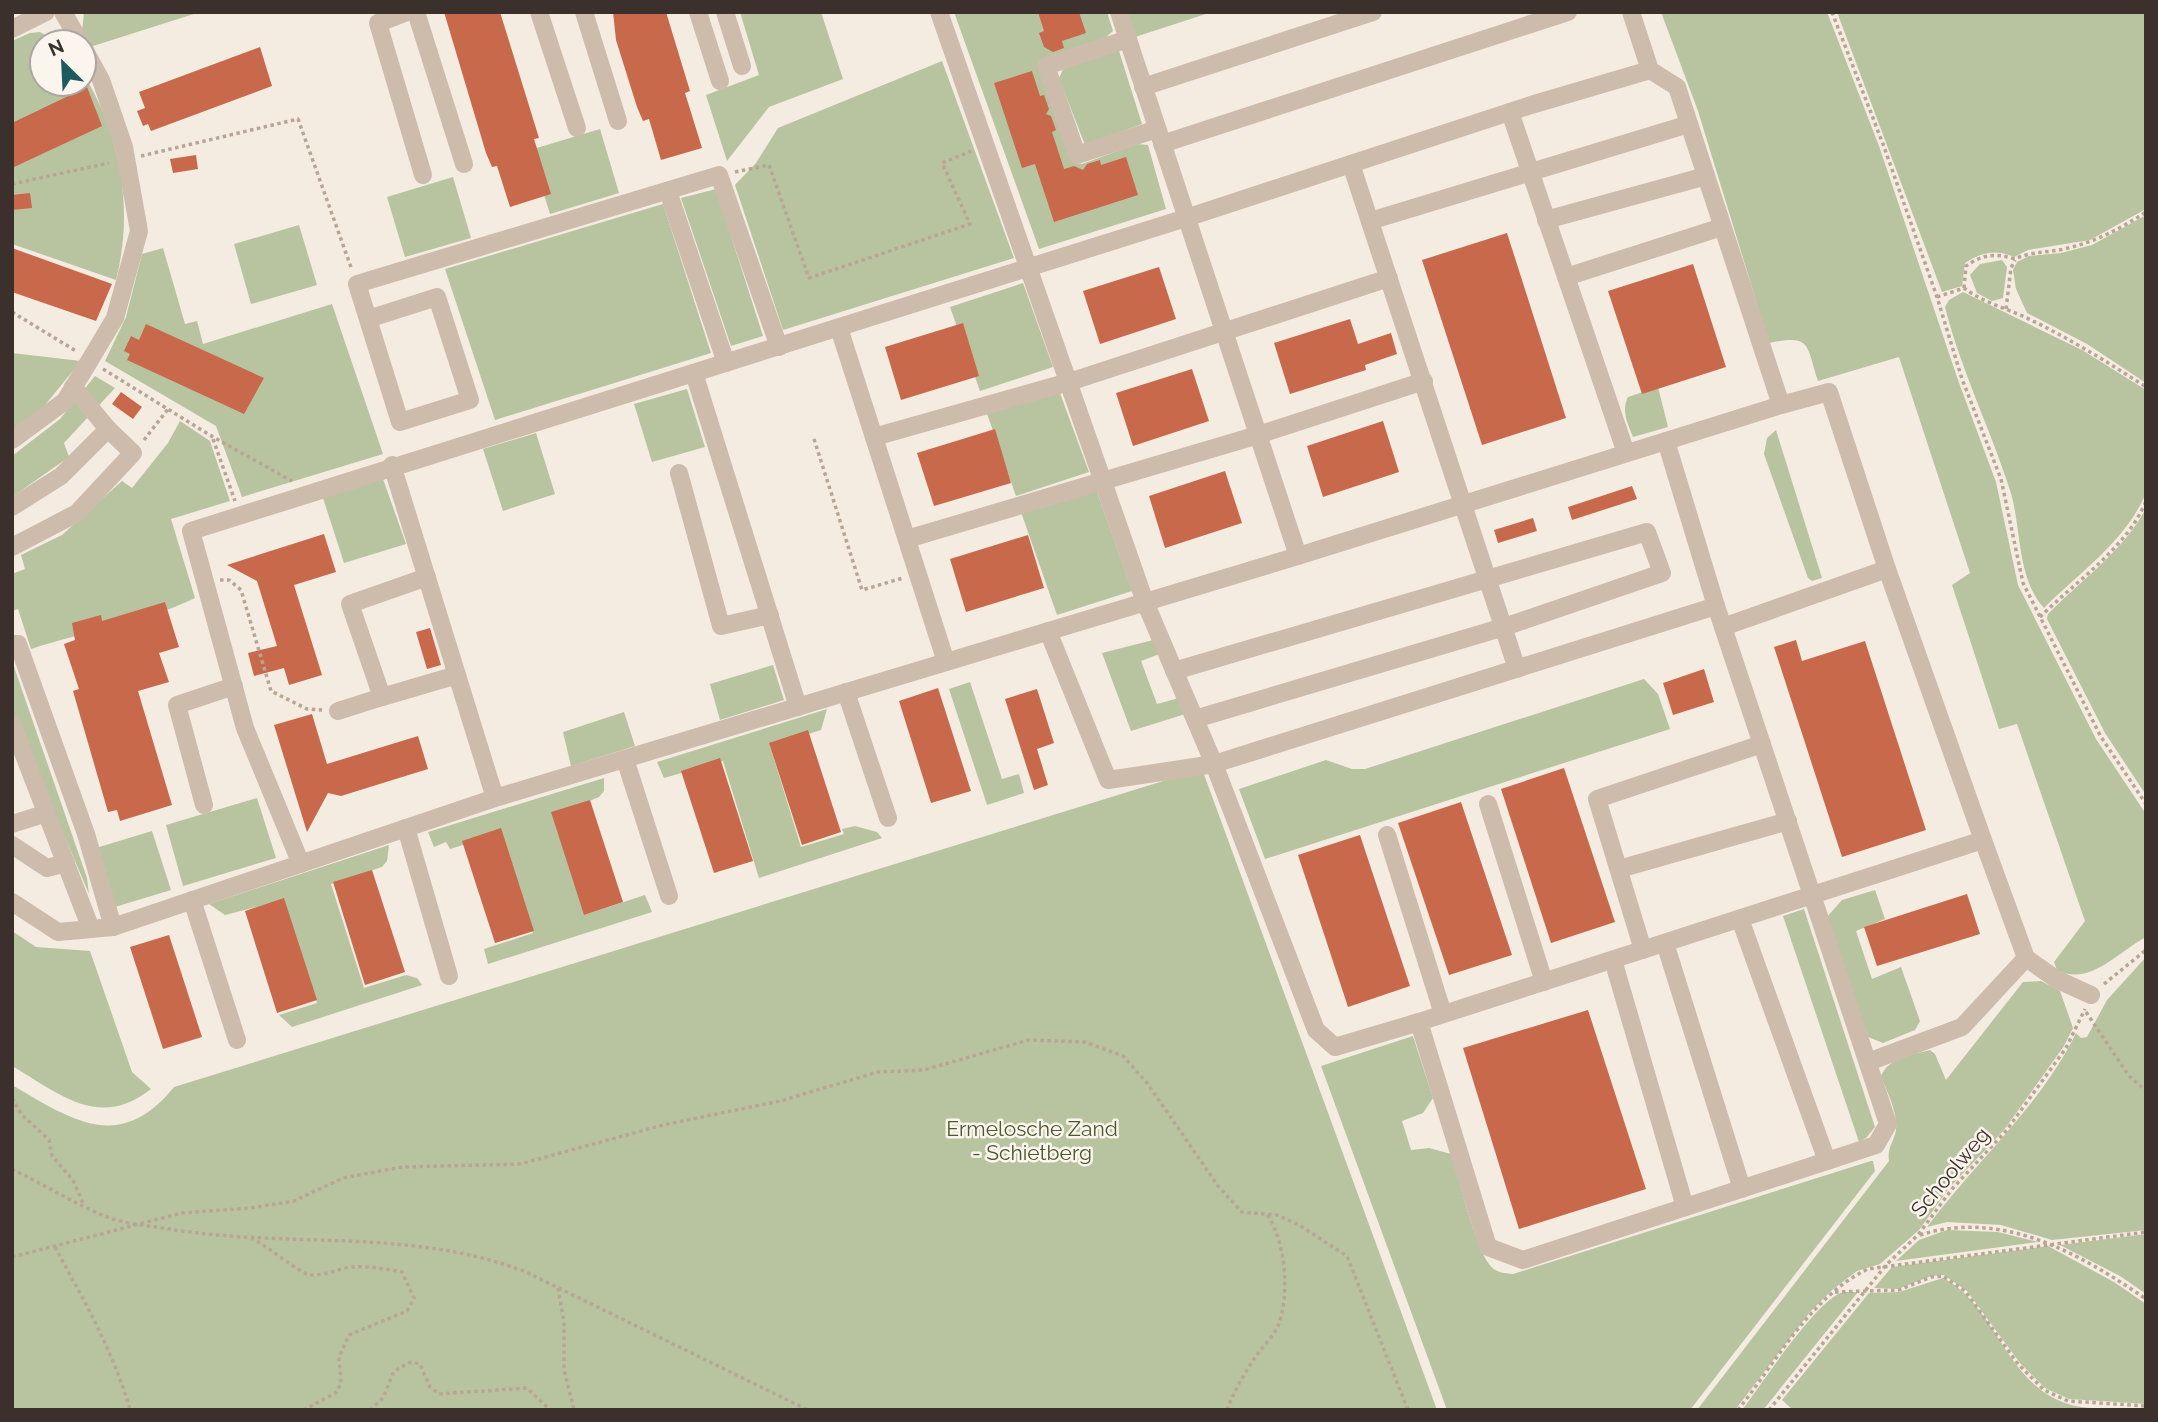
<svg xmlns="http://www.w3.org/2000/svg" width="2158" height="1422" font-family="Raleway,sans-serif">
<rect width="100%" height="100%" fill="#f4ebe1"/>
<!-- green -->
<g fill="#b8c4a0">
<path d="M84,12H200L90,47L82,33Z"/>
<path d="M740,12H821L843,79L769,107L727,161L706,95L759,75Z"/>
<path d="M954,12H1107L1113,31L1106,37L1047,59L1076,163L1082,164L1137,144L1148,145L1166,209L1039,249Z"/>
<path d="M1127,12H1212L1135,37Z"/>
<path d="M1661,12H1827L1879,146L1958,380L1996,482L2018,585L2096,739L2146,814V937C2118,952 2089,987 2057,970L2054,962L2085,921L2017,724L1999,729L1952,585L1970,573L1899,357L1818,381C1806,345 1812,334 1769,343L1698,111Z"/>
<path d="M1837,12H2146V209L2090,240L2028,250L2014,257C1996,249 1982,252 1965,263L1962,286L1942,292Z"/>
<path d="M40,32L57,42H42V84H84V75C121,136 134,210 116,280L12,244V41L30,33Z"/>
<path d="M1119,51L1142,124L1085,145L1059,78L1064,67Z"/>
<path d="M942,61L1014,258L783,330L735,185L756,163L778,128Z"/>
<path d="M600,129L619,193L550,214L530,150Z"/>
<path d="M453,177L471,238L405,257L387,197Z"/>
<path d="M716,189L763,336L731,346L681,198Z"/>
<path d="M663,204L711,353L495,420L445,269Z"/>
<path d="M2146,215V383L2087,344L2027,313L2016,289L2013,270L2017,262L2029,256L2061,253L2092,245Z"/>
<path d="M299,225L317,285L251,304L234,244Z"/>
<path d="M163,248L185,324L197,321L203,344L332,304L383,454L242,497L216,426L105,361L126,317L142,254Z"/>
<path d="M2002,260L2007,267L2003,298L1992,301L1977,293L1970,275L1980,264Z"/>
<path d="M1023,283L1053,367L980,391L950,307Z"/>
<path d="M1963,292L2082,350L2146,390V493C2125,542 2081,571 2044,608C2016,577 2022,528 2010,490C1990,428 1961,370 1945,307L1949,300Z"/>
<path d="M12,353L81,361L45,405L12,432Z"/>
<path d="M95,376L115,388L64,443L69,457L12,497V456L60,419Z"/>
<path d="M1057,385L1089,472L1016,496L985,408Z"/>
<path d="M1658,387L1668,427L1633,437C1628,424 1621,411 1628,397Z"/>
<path d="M687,389L705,447L652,462L634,404Z"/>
<path d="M180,421L210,441L230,501L171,519L195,598C143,623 85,631 31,649L18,609L12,611V574L25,569L21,555L62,535L122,481L132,488L168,443Z"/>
<path d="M1776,430L1822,578L1812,581L1808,578L1764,454L1767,438Z"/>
<path d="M536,433L555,494L503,511L483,449Z"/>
<path d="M383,479L406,544L344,563L323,498Z"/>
<path d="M1096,489L1132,591L1057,615L1021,512Z"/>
<path d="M2146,508V795L2105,733L2047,619L2048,614C2081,580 2124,551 2146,508Z"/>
<path d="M1161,638L1173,649L1141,661L1157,704L1190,695L1195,711L1131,731L1102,653Z"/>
<path d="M12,661L87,878L89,894L12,712Z"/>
<path d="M773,665L784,700L720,720L710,684Z"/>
<path d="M1644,679L1658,694L1670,729L1265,859L1239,789L1326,760L1352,769H1365Z"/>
<path d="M970,682L1002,779L1019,774L1024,793L987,805L949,689Z"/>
<path d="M827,709L821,730L770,746L801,847L844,834L842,829L855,826L877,832L882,838L759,878L723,761L664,778L657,762Z"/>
<path d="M624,712L635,746L571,766L563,732Z"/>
<path d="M1202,769L1437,1410H12V1085C72,1120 120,1154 174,1087Z"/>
<path d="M604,778V791L599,797L553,816L587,914L645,895L652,912L488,964L484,949L533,933L501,833L450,849L446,842L434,847L428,832Z"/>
<path d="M257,798L276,858L183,886L166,825Z"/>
<path d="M152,831L171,890L115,907L96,848Z"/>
<path d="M389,845L387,861L382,867L331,884L364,988L406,975L417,978L422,985L292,1027L279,1015L317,1003L284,900L225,915L209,904Z"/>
<path d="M1875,890L1885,919L1856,931L1872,979L1901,967L1920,1021L1915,1030L1883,1043L1868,1037L1827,917L1842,900Z"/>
<path d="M1804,909L1875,1127L1866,1138L1859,1142L1783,916Z"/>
<path d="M12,931L36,947L90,951L132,1072L151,1089C99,1130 60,1094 12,1066Z"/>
<path d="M2146,957V1230L2052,1240L2001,1225L1947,1222L1927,1227C1975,1162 2040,1107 2076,1033L2081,1038L2087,1037L2107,1000Z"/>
<path d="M2041,981L2060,991L2073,1028L2064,1046L2004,1130L1949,1188L1919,1230L1880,1264L1857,1271L1832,1290L1810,1312L1735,1410H1697L1889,1161C1887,1147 1894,1142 1896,1130C1898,1113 1887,1092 1881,1076C1889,1057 1912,1055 1930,1050L1935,1054L1946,1080L2023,982Z"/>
<path d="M1413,1036L1433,1098L1423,1113L1402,1121L1411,1150L1429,1148L1451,1154C1459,1179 1475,1246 1489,1264C1495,1273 1504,1273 1513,1274L1871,1161H1873L1875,1171L1690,1410H1447L1321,1066Z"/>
<path d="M1947,1230L1998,1232L2038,1242L1896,1261L1919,1240Z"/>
<path d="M2146,1234V1294L2120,1276L2060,1245Z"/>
<path d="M2048,1246L2114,1282L2146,1304V1404L2069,1399L2045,1388L2020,1363L1967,1291L1944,1275L1931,1276L1898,1289L1874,1288L1892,1267Z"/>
<path d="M1943,1278C1995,1304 2005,1382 2065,1403C2090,1412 2121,1407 2146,1410H1793L1782,1400L1869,1293L1899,1292Z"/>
<path d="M1843,1292H1858L1763,1410H1742C1762,1384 1816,1300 1843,1292Z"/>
</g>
<!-- building -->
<g fill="#c8694b">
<path d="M444,12H500L539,138L534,139L551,194L510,207L497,166L492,167L486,153Z"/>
<path d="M613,12H666L690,91L685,93L702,148L661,160L649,119L643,121L637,107L616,40Z"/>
<path d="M1038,12H1079L1086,33L1062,41L1064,48L1053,52L1044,47L1039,33L1044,31Z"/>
<path d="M260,47L272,86L151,131L148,124L143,126L137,111L145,108L139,92Z"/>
<path d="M1032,71L1040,96L1044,95L1049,109L1046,114L1051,116L1056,130L1052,132L1064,169L1074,166L1083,170L1087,164L1100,160L1101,165L1126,157L1138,195L1054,222L1035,164L1022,168L994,83Z"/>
<path d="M87,87L102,126L12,168V123Z"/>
<path d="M196,155L198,169L173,173L170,159Z"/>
<path d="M30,193L32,208L12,210V195Z"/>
<path d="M1507,233L1566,418L1482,445L1422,260Z"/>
<path d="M12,248L112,284L96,321L12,292Z"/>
<path d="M1693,264L1726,367L1642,394L1608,291Z"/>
<path d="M1159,267L1176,319L1100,344L1083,291Z"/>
<path d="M1350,319L1358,344L1391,333L1397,354L1365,365L1366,370L1290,394L1274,343Z"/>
<path d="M963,323L979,376L901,400L885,347Z"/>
<path d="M146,324L264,378L244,414L127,360L130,354L124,351L131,336L139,340Z"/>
<path d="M1192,369L1209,421L1133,446L1116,393Z"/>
<path d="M121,392L142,407L133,419L112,404Z"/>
<path d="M1383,421L1399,472L1323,497L1307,446Z"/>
<path d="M995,429L1011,483L934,506L917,453Z"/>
<path d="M1225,471L1242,523L1165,548L1149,496Z"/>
<path d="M1632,486L1637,499L1572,520L1568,507Z"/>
<path d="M1533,518L1537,531L1498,543L1494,530Z"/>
<path d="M324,534L336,572L294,585L322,675L289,685L284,668L254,676L248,653L277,646L257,581L227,565Z"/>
<path d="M1028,535L1044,588L966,612L950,559Z"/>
<path d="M165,602L179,647L159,653L169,682L138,691L172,805L120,821L117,810L108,812L73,691L79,689L64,644L75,640L72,623L101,615L102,621Z"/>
<path d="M430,628L441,665L427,669L416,632Z"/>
<path d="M1796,640L1802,661L1865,641L1926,830L1842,857L1774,647Z"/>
<path d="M1704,669L1714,702L1673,715L1663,683Z"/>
<path d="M938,688L971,791L931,803L899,701Z"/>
<path d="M1037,689L1054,743L1037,749L1048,785L1034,790L1005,699Z"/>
<path d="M312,714L327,764L418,736L428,769L341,796L328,793L307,832L274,725Z"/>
<path d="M808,730L841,832L802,845L769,743Z"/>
<path d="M720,758L753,861L714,873L681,771Z"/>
<path d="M1564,768L1615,922L1551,943L1501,789Z"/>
<path d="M590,800L623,902L584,915L551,812Z"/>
<path d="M1461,802L1512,955L1449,975L1398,823Z"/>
<path d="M501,828L534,931L495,943L462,841Z"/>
<path d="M1360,835L1410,986L1348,1007L1298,855Z"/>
<path d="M372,870L405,972L365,985L333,882Z"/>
<path d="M1967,894L1980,934L1877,966L1864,927Z"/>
<path d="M284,898L317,1000L277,1013L245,911Z"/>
<path d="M169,935L202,1037L163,1049L130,947Z"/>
<path d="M1588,1010L1646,1189L1519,1229L1463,1048Z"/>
</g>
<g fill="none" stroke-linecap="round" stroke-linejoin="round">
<!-- path -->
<g stroke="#b9a596" stroke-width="3.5" stroke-dasharray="3.5 3.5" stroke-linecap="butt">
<path d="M1832,12L1883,144L1937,297L1962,379L2001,479L2023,583L2101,737L2146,804"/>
<path d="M141,156L298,119L352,270"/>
<path d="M735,172L769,165L809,278L970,224L942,163L971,151"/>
<path d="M12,184L109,163"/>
<path d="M1964,288L1966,266C1983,254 1996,253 2015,259C2032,251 2047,253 2064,249C2095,242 2120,229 2146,212"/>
<path d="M1937,297L1964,288C1985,304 2010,309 2033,321C2072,340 2109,363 2146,387"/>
<path d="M2006,309L2011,268L2015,260"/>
<path d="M12,312L76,351"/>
<path d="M103,369L213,437L292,481"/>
<path d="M213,439L235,501"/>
<path d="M814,439L862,590L903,578"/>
<path d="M144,440L168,409"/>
<path d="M220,580H229L241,590L271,691L307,709L322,710"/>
<path d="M2040,617C2076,581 2127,548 2146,501"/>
<path d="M2104,984L2146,950"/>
<path d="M2086,1012L2129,1076L2146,1091"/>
<path d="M12,1098L21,1114L49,1140L52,1156L73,1180L83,1203"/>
<path d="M12,1169C43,1184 75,1204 107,1217C128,1225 153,1226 175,1230C292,1248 413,1228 526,1272L808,1410"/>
<path d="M1920,1235C2002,1209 2079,1253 2146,1299"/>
<path d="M251,1238C266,1245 301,1274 310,1275C325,1276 339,1268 353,1267C369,1266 387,1269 402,1272L414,1298L407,1311L349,1335L339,1357L341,1383L337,1392L304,1410"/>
<path d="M55,1247C83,1299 114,1352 130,1410"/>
<path d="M12,1257L182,1213L250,1208L294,1201L343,1178L402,1167L520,1164L663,1125L780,1101L878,1072L924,1070L1029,1040L1085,1042L1123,1056L1147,1083L1218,1186L1242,1212L1277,1215L1299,1225L1347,1256L1408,1410"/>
<path d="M558,1288L564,1322V1370L574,1410"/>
<path d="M1835,1292L1899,1290L1931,1277L1943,1276L1965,1291L2018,1364L2044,1390L2068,1401L2146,1406"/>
<path d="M370,1410L383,1398L394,1371L411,1362L420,1364L430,1387L439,1394L527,1388L550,1410"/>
<path d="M1227,1410C1235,1389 1246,1370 1259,1352C1265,1344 1274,1336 1278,1326C1290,1294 1286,1243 1267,1214"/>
<path d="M1738,1410C1776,1362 1811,1296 1868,1269L2146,1232"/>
<path d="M1769,1410L1886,1265L1918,1235L1952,1189L2006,1131L2066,1048L2085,1009"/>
</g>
<!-- minor -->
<g stroke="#cdbbac" stroke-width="18">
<path d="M63,12L80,42"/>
<path d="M407,12L378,23L423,175"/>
<path d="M416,12L464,164"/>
<path d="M539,12L577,128"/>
<path d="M584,12L618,121"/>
<path d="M698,12L720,81"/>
<path d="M725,12L742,66"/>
<path d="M939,12L1145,602L1214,764L1716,606L1666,441"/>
<path d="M1119,12L1298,556"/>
<path d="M1631,12L1650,70"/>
<path d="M12,29L46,12"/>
<path d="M1128,39L1046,66L1077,155L1157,129"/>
<path d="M1143,87L1373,12"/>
<path d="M1510,112L1626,453"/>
<path d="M1162,144L1568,12"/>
<path d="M1351,164L1517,669"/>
<path d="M668,191L726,363"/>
<path d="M1546,220L1706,176"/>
<path d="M1370,221L1689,124"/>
<path d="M1566,277L1722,227"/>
<path d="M368,319L437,297L470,400L400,422L357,284L719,175L779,347"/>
<path d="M839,328L946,662"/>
<path d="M694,373L798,707"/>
<path d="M1781,405L1829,392L1887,569"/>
<path d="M874,437L1069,382L1389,278"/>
<path d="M12,440L65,401L90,360L115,318L139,231L124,147L101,80L84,49"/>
<path d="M392,465L495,798"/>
<path d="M679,473L721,626L770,615"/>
<path d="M12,507L61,476L108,429L73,387"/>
<path d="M907,539L1258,435L1424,381"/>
<path d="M12,547L77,513L133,453L108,429"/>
<path d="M427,577L350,604L382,697L457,675"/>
<path d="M1048,631L1108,780L1214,764L1316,1030L1335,1047L1419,1022L1488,1247L1523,1260L1876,1145L1888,1124L1716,606"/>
<path d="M12,644H18L86,834L113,927"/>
<path d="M1174,671L1647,532L1662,573L1504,627L1195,719"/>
<path d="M846,692L888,818"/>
<path d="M338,711L382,697"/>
<path d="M12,724L91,929"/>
<path d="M625,759L669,896"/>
<path d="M1488,804L1544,982"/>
<path d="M204,805L177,705L234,686"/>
<path d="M12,824L47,813"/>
<path d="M406,828L449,976"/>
<path d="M1387,835L1443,1014"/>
<path d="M12,845L47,868L66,863"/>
<path d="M1619,869L1788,821"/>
<path d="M192,900L237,1040"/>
<path d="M12,902L58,932L113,927L495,798L1298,556L1781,405L1677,87L1650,70L1531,105L1186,218L191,531L245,728L301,864"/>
<path d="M1740,919L1827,1161"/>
<path d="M1665,943L1742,1189"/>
<path d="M1643,950L1597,799L1762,744"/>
<path d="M2026,958L2056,979L2091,995"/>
<path d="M1613,960L1685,1207"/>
<path d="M1419,1022L1983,840L1887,569L1723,627"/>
<path d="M1868,1062L1962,1027L2026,958L1983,840"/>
</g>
</g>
<g text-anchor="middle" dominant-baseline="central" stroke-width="5" stroke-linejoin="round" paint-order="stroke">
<!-- park labels -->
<g font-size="21" fill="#4a5a2e" stroke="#fbf5ee">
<text x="1032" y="1128">Ermelosche Zand<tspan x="1032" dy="24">- Schietberg</tspan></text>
</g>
<!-- street labels -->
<g font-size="21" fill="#3b302b" stroke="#fbf5ee">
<text transform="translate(1950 1172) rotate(-50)">Schoolweg</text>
</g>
</g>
<!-- border -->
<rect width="2158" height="1422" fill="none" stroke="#3b302b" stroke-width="28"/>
<!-- north arrow -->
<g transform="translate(63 63) rotate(336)"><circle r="33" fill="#fbf5ee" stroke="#aea6a0" stroke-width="2"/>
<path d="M0-5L12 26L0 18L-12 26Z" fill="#1f5a5e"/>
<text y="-10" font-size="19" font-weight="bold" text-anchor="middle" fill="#3b302b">N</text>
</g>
</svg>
